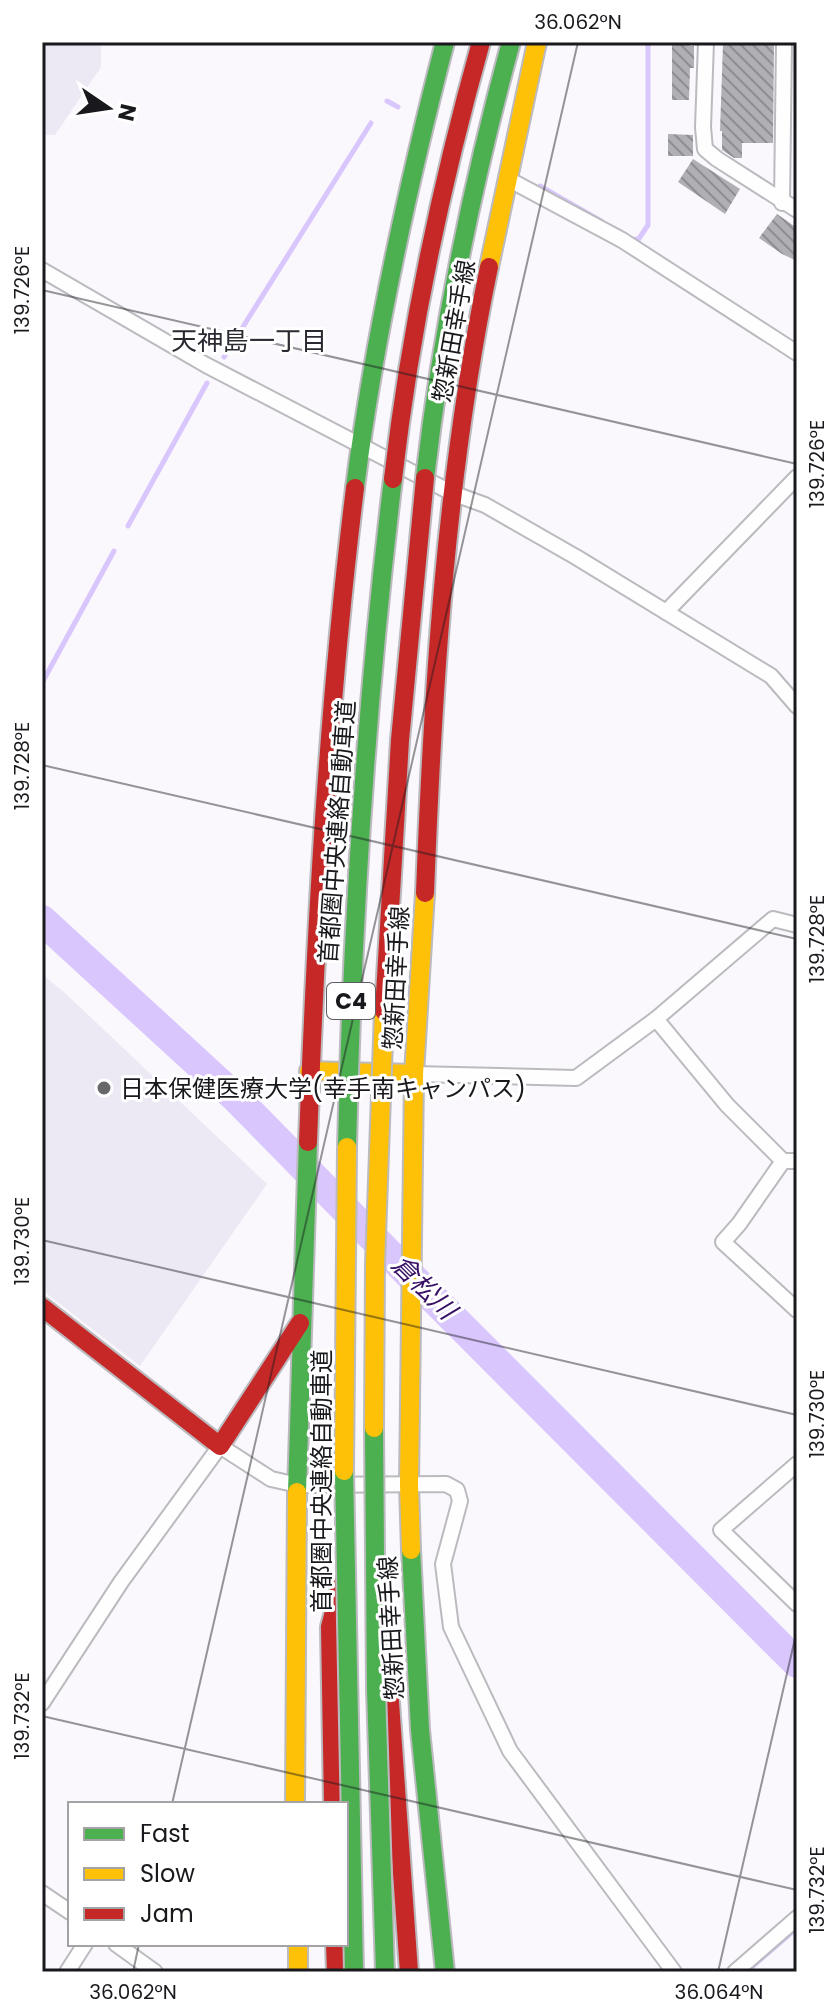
<svg xmlns="http://www.w3.org/2000/svg" width="839" height="2014" font-family="Poppins,'Noto Sans JP',sans-serif">
<defs>
<pattern id="building-back-hatch" width="6" height="6" patternUnits="userSpaceOnUse" patternTransform="scale(2)"><rect width="6" height="6" fill="#b0afb3"/><path d="M-1 5l2 2M0 0l6 6M5-1l2 2" fill="none" stroke="#8e8d91"/></pattern>
</defs>
<rect width="100%" height="100%" fill="#faf8fd"/>
<!-- built -->
<g fill="#ede9f4">
<path d="M42,42H101V67L55,135H42Z"/>
<path d="M42,974L65,993L267,1184L140,1366L42,1290Z"/>
</g>
<g fill="none" stroke-linecap="round" stroke-linejoin="round">
<!-- stream -->
<g stroke="#d8c6fc" stroke-width="5">
<path d="M387,101L398,107"/>
<path d="M540,186L601,221"/>
<path d="M636,239L638,240L648,225V42"/>
<path d="M224,357L371,123"/>
<path d="M128,526L207,383"/>
<path d="M42,683L114,551"/>
<path d="M746,1972L797,1928"/>
</g>
<!-- river -->
<path stroke="#d8c6fc" stroke-width="30" d="M42,920L236,1098L392,1257L797,1663"/>
</g>
<!-- building -->
<g fill="url(#building-back-hatch)">
<path d="M672,42H688L690,46H694V68H690L689,100H672Z"/>
<path d="M741,43V45H774L773,143H742V158H734L722,150V131H720L723,44Z"/>
<path d="M668,134L693,135V156H668Z"/>
<path d="M693,159L740,189L725,214L678,182Z"/>
<path d="M777,214L797,228V261L782,254L759,238Z"/>
</g>
<g fill="none" stroke-linecap="round" stroke-linejoin="round">
<!-- street casing -->
<g stroke="#bbbabe" stroke-width="18">
<g id="street">
<path d="M706,42L703,127L705,149L717,159L797,210"/>
<path d="M506,178L622,240L797,353"/>
<path d="M782,203L784,42"/>
<path d="M42,270L206,365L452,493L485,505L576,557L771,676L797,706"/>
<path d="M666,612L797,477"/>
<path d="M656,1019L727,1105L783,1161H797"/>
<path d="M414,1074L576,1078L656,1019L773,919L797,925"/>
<path d="M783,1161L739,1224L723,1242L797,1310"/>
<path d="M797,1464L721,1530L797,1604"/>
<path d="M42,1703L121,1582L220,1446L271,1479L298,1485L446,1484L457,1490L460,1501L443,1564L451,1627L510,1751L674,1972"/>
<path d="M42,1893L70,1912"/>
<path d="M116,1944L155,1972"/>
<path d="M67,1972L85,1944"/>
<path d="M735,1972L797,1918"/>
</g>
</g>
<!-- fast casing -->
<g stroke="#bbbabe" stroke-width="22">
<g id="fast">
<path d="M355,488C374,337 407,189 445,42"/>
<path d="M297,1492L308,1142"/>
<path d="M411,1550L420,1730L445,1972"/>
</g>
</g>
<!-- slow casing -->
<g stroke="#bbbabe" stroke-width="22">
<g id="slow">
<path d="M489,267L537,42"/>
<path d="M309,1071L414,1074"/>
<path d="M411,1550L409,1485L414,1074L425,893"/>
<path d="M295,1804L297,1492"/>
<path d="M298,1944V1972"/>
</g>
</g>
<!-- jam casing -->
<g stroke="#bbbabe" stroke-width="22">
<g id="jam">
<path d="M425,893C433,684 446,472 489,267"/>
<path d="M308,1142C316,924 328,705 355,488"/>
<path d="M42,1307L220,1446L300,1323"/>
<path d="M381,1641L388,1674L409,1972"/>
<path d="M333,1804L330,1627L341,1585"/>
<path d="M335,1944L336,1972"/>
</g>
</g>
<!-- street -->
<use href="#street" stroke="#fefeff" stroke-width="14"/>
<!-- fast -->
<use href="#fast" stroke="#4caf50" stroke-width="18"/>
<!-- slow -->
<use href="#slow" stroke="#ffc107" stroke-width="18"/>
<!-- jam -->
<use href="#jam" stroke="#c62828" stroke-width="18"/>
<!-- fast-bridge casing -->
<g stroke="#bbbabe" stroke-width="22" stroke-linecap="butt">
<g id="fast-bridge">
<path d="M425,478C442,330 472,185 511,42"/>
<path d="M347,1147C352,924 366,701 393,479"/>
<path d="M374,1428L376,1689L385,1972"/>
<path d="M344,1471L354,1972"/>
</g>
</g>
<!-- slow-bridge casing -->
<g stroke="#bbbabe" stroke-width="22" stroke-linecap="butt">
<g id="slow-bridge">
<path d="M374,1428L375,1265L384,1011"/>
<path d="M344,1471L347,1147"/>
</g>
</g>
<!-- jam-bridge casing -->
<g stroke="#bbbabe" stroke-width="22" stroke-linecap="butt">
<g id="jam-bridge">
<path d="M393,479C410,331 441,185 481,42"/>
<path d="M384,1011L400,740L425,478"/>
</g>
</g>
<!-- fast-bridge -->
<use href="#fast-bridge" stroke="#4caf50" stroke-width="18"/>
<!-- slow-bridge -->
<use href="#slow-bridge" stroke="#ffc107" stroke-width="18"/>
<!-- jam-bridge -->
<use href="#jam-bridge" stroke="#c62828" stroke-width="18"/>
</g>
<!-- ticks -->
<path fill="none" stroke="#19181d" stroke-width="2" stroke-opacity="0.45" d="M42,290L797,464M42,765L797,939M42,1240L797,1415M42,1716L797,1890M172,1804L578,42M133,1972L139,1944M718,1972L797,1630"/>
<!-- markers -->
<circle fill="#68666b" stroke="#fff" stroke-width="3" cx="104" cy="1088" r="8"/>
<g text-anchor="middle" dominant-baseline="central" stroke-width="6" stroke-linejoin="round" paint-order="stroke">
<!-- shield labels -->
<rect fill="#fff" stroke="#5e5d61" stroke-width="2" x="327" y="983" width="48" height="36" rx="6"/>
<g font-size="22" font-weight="bold" fill="#19181d">
<text x="351" y="1001">C4</text>
</g>
<!-- street labels -->
<g font-size="24" fill="#19181d" stroke="#fff">
<text transform="translate(454 331) rotate(-80)">惣新田幸手線</text>
<text transform="translate(337 832) rotate(-86)">首都圏中央連絡自動車道</text>
<text transform="translate(396 978) rotate(-87)">惣新田幸手線</text>
<text transform="translate(321 1481) rotate(-90)">首都圏中央連絡自動車道</text>
<text transform="translate(391 1628) rotate(-93)">惣新田幸手線</text>
</g>
<!-- poi labels -->
<g font-size="24" fill="#19181d" stroke="#fff" text-anchor="start">
<text x="120" y="1088">日本保健医療大学(幸手南キャンパス)</text>
</g>
<!-- neighbourhood labels -->
<g font-size="26" fill="#2c2933" stroke="#fff">
<text x="249" y="341">天神島一丁目</text>
</g>
<!-- water labels -->
<g font-size="26" font-style="italic" fill="#381166" stroke="#fff">
<text transform="translate(424 1287) rotate(45)">倉松川</text>
</g>
</g>
<!-- border -->
<rect width="839" height="2014" fill="none" stroke="#ffffff" stroke-width="88"/>
<!-- legend -->
<rect x="68" y="1802" width="280" height="144" fill="#ffffff" stroke="#a3a3a5" stroke-width="2"/>
<rect x="84" y="1828" width="40" height="12" fill="#4caf50" stroke="#a3a3a5" stroke-width="2"/>
<text x="140" y="1842" font-size="24" fill="#19181d">Fast</text>
<rect x="84" y="1868" width="40" height="12" fill="#ffc107" stroke="#a3a3a5" stroke-width="2"/>
<text x="140" y="1882" font-size="24" fill="#19181d">Slow</text>
<rect x="84" y="1908" width="40" height="12" fill="#c62828" stroke="#a3a3a5" stroke-width="2"/>
<text x="140" y="1922" font-size="24" fill="#19181d">Jam</text>
<!-- north arrow -->
<g transform="translate(108 108) rotate(103)" stroke="#ffffff" stroke-width="6" paint-order="stroke">
<path d="M0-6L14 30L0 20L-14 30Z" fill="#19181d"/>
<text y="-12" font-size="22" font-weight="bold" text-anchor="middle" fill="#19181d">N</text>
</g>
<rect x="44" y="44" width="751" height="1926" fill="none" stroke="#19181d" stroke-width="3"/>
<g font-size="20" text-anchor="middle" fill="#19181d">
<text x="578" y="29">36.062°N</text>
<text transform="translate(22 290) rotate(-90)" y="7">139.726°E</text>
<text transform="translate(817 464) rotate(-90)" y="7">139.726°E</text>
<text transform="translate(22 766) rotate(-90)" y="7">139.728°E</text>
<text transform="translate(817 939) rotate(-90)" y="7">139.728°E</text>
<text transform="translate(22 1241) rotate(-90)" y="7">139.730°E</text>
<text transform="translate(817 1414) rotate(-90)" y="7">139.730°E</text>
<text transform="translate(22 1716) rotate(-90)" y="7">139.732°E</text>
<text transform="translate(817 1890) rotate(-90)" y="7">139.732°E</text>
<text x="133" y="1999">36.062°N</text>
<text x="719" y="1999">36.064°N</text>
</g>
</svg>
